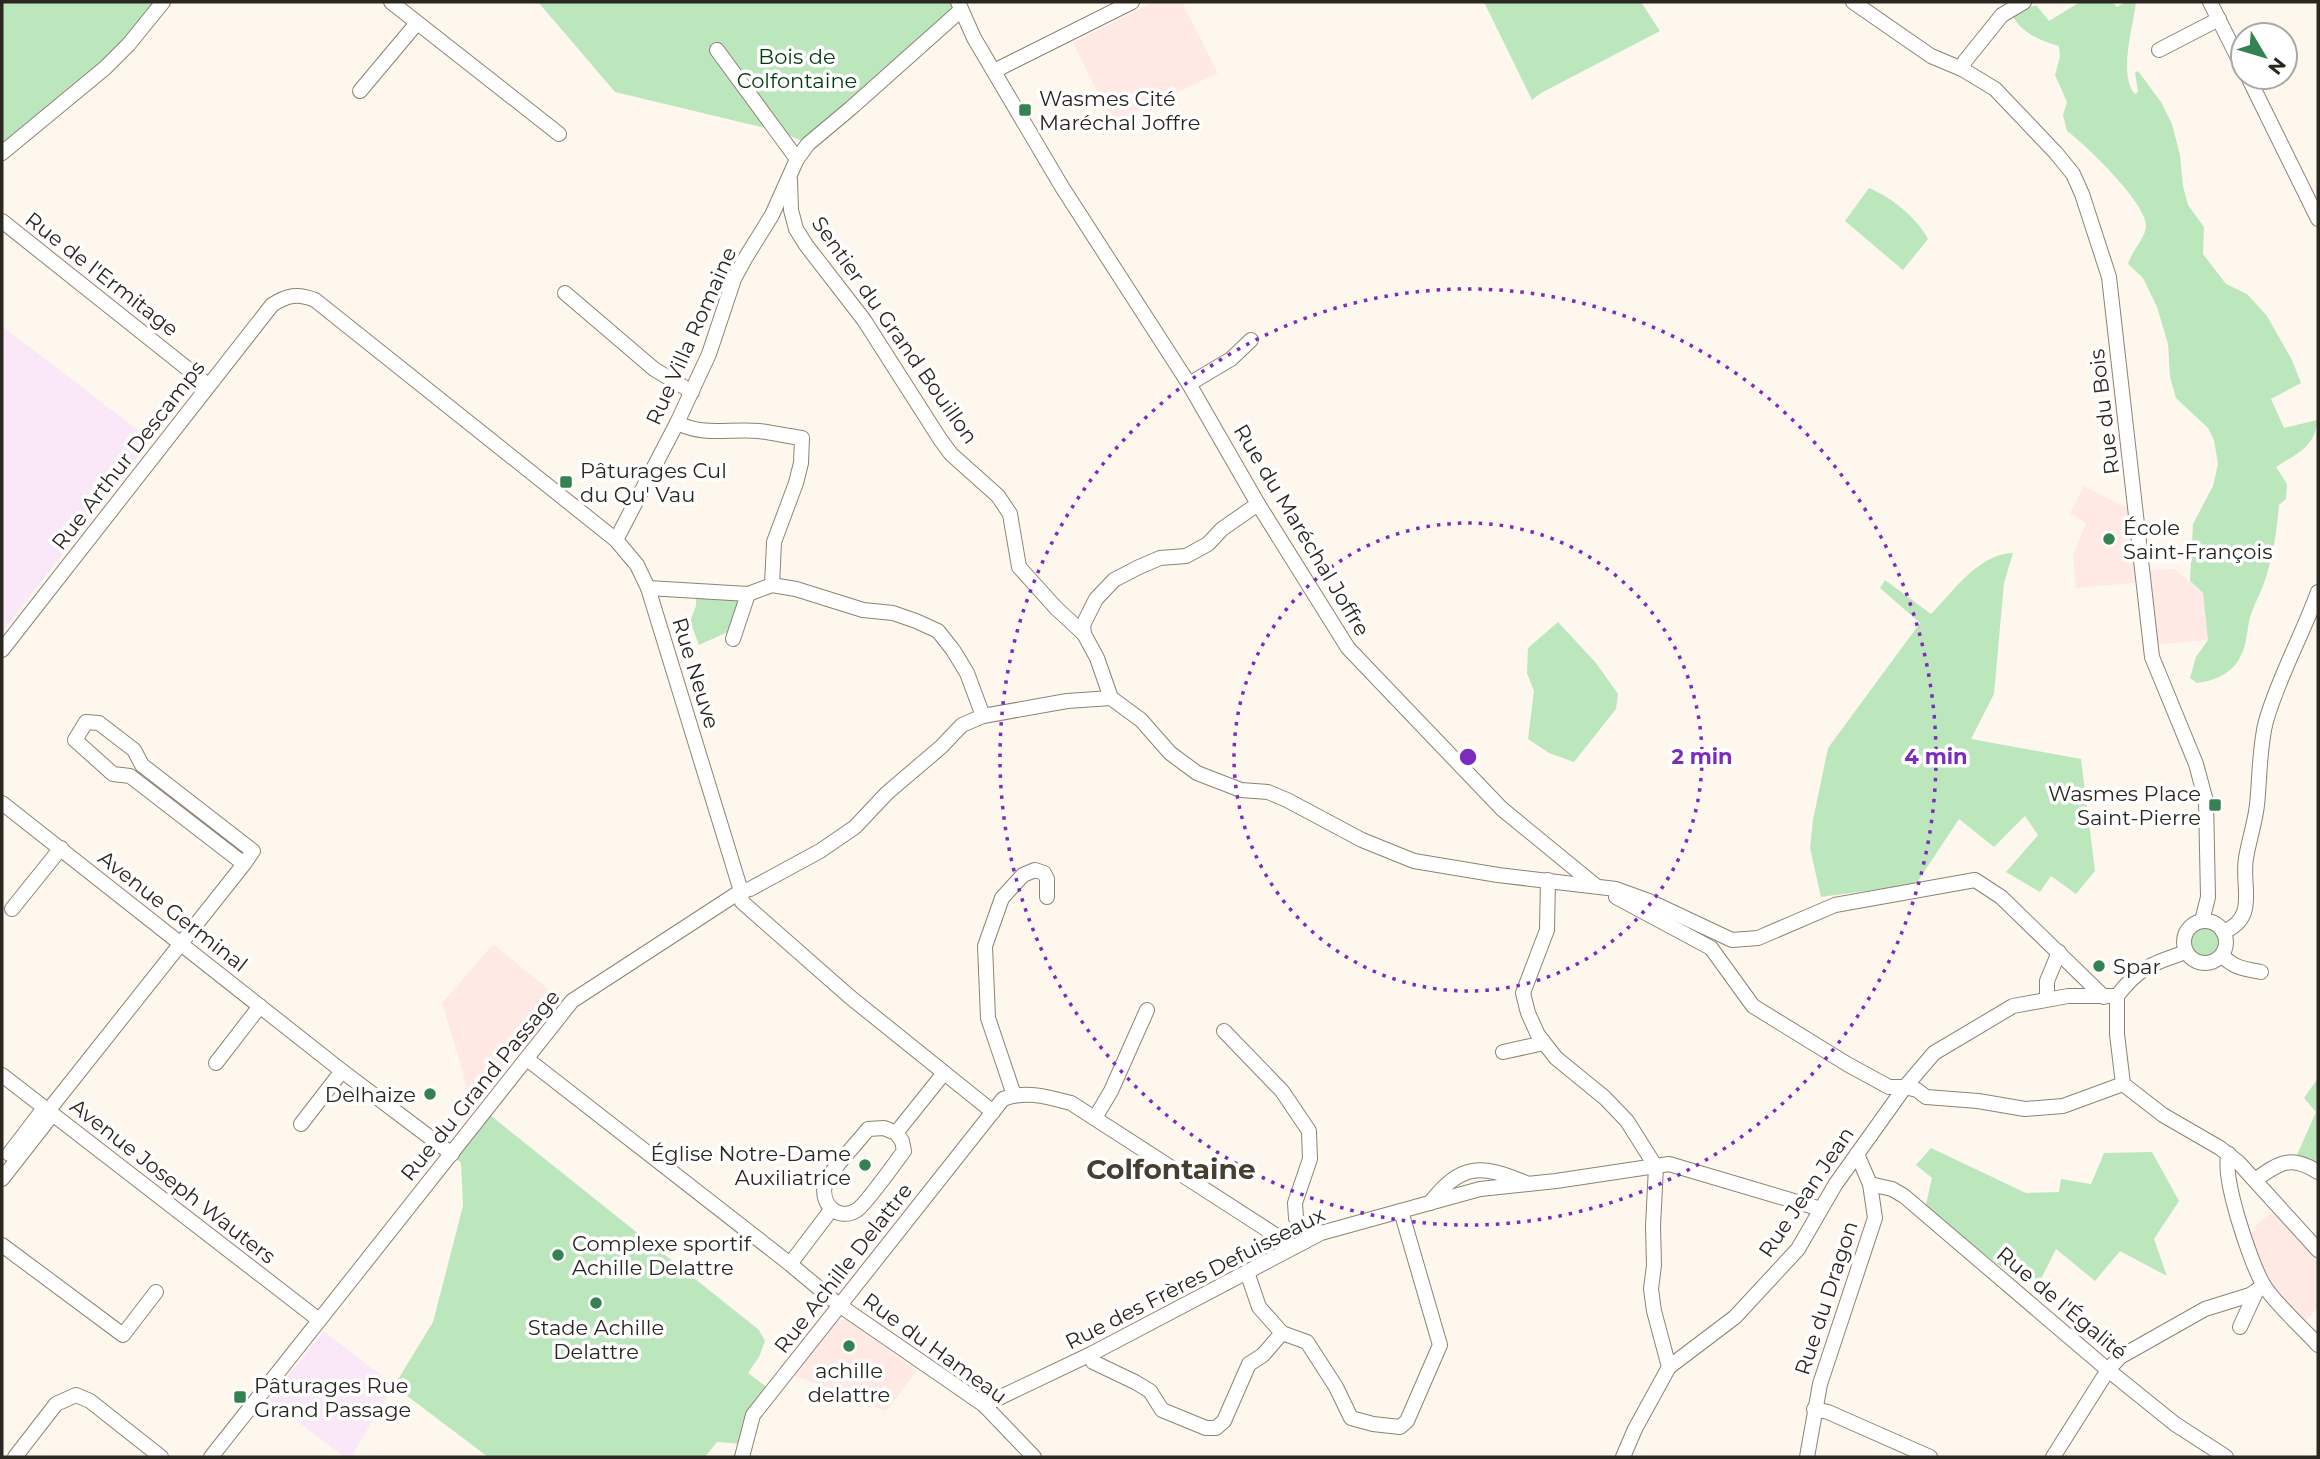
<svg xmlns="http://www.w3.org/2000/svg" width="2320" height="1459" font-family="Montserrat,sans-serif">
<rect width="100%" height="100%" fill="#fef7ee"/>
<!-- industrial -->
<g fill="#fae8f9">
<path d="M2,326L151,440L2,632Z"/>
<path d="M324,1331L394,1386L351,1457H345L269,1400Z"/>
</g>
<!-- education -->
<g fill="#fee9e4">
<path d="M1154,2H1182L1218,73L1113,123L1073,43Z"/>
<path d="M2084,486L2136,513L2142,570L2174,569L2203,593L2208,640L2151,645L2143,582L2076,588L2073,556L2086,523L2070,513Z"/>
<path d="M493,944L560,999L489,1083L471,1109L462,1068L442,1003Z"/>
<path d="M2272,1212L2318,1260V1308L2305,1321L2267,1282L2248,1235L2256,1230L2254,1227Z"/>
<path d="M847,1319L916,1371L889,1408L883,1411L866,1402L861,1408L839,1397L841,1393L792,1375L836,1321Z"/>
</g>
<!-- green -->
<g fill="#bce7bd">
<path d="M2,2H163L129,44L2,153Z"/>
<path d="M538,2H957L961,10L808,144L782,132L615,92Z"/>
<path d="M1484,2H1641L1660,31L1541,93L1532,100Z"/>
<path d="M2080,2H2112L2117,7L2125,2H2136C2133,27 2118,75 2135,94L2138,92L2135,73L2138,71L2161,102L2172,124L2180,155L2183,186L2188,205L2204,227L2203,254L2226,284L2247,294L2267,316L2292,360L2301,383L2271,399L2284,428L2317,420C2316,447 2296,454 2276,467L2287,484L2286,499L2279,505C2277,529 2274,551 2267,574C2263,588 2256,601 2251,614C2246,630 2248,646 2238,661C2229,675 2213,681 2197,683L2190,678L2196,657L2208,640L2203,593L2190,581L2193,524L2213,486L2218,464L2214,440L2208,428L2176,398L2170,377L2168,344L2157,307L2143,278L2128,264C2132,250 2146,238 2146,225C2145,202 2086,145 2067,131L2063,115L2067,102L2055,75L2060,57L2059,46C2041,41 2021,33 2012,15L2036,5L2049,21Z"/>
<path d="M1869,188C1891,197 1917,218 1928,239L1903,270L1845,221Z"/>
<path d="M2013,553L2004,583L1994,694L1971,739L2081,759L2095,871L2076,894L2051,876L2040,892L2006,872L2038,835L2025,816L1994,847L1959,819L1916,884L1821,897L1810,848L1813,820L1828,748L1920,623L1880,588L1885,580L1931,614C1954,591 1978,554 2013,553Z"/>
<path d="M696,591L707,599L733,600L734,595L739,601L730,631L699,645L690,621L696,606Z"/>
<path d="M1558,622L1596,663L1618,694L1616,709L1574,762L1549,753L1528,739L1534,691L1527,673L1528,648Z"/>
<circle cx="2205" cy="942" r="14"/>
<path d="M2318,1078V1168L2297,1155L2316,1112L2304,1098Z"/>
<path d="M485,1111L759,1330L765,1341L759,1357L748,1373L772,1391L744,1444L717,1442L705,1457H488L394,1386L433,1322L463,1206L461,1163L452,1154Z"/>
<path d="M1931,1148L2026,1193L2059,1192L2061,1179L2091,1184L2104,1153L2152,1152L2179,1201L2154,1239L2167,1276L2120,1251L2095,1281L2056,1249L2039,1283L2016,1259L2005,1270L1925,1208L1932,1178L1916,1165Z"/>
</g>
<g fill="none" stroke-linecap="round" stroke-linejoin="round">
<!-- minor casing -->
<g stroke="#8d8376" stroke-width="16">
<g id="minor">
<path d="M391,2L559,134"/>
<path d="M958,2L974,38L1062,187L1189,384L1258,504L1348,648L1502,809L1596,886"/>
<path d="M1853,2L1931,56L1962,69L1995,89L2056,153L2073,174L2082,194L2109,277L2152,657L2196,764L2206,801L2208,897L2202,921"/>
<path d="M2210,2L2243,68"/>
<path d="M717,50L797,159"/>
<path d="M2159,50L2219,19"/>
<path d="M1962,69L1965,61L2002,15L2024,2"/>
<path d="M994,71L1132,2"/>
<path d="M2248,77L2318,219"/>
<path d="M360,91L417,23"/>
<path d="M2,153L105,68L129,44L163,2"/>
<path d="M790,180L791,210L796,229L806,245L864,320L940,439L951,454L998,496L1010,514L1019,567L1056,608L1084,634"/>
<path d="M2,221L208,385"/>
<path d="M565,293L654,369L692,392"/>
<path d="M1189,384L1231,359L1251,340"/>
<path d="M677,423C707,437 728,428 759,431C773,433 788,436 802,438L801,463L796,483L774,542L772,585"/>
<path d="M616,540L677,423L709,354L734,279L746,257L772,215L797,159L808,144L851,108L961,10"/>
<path d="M648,588L748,594L772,585L796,589L863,610L893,613L916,621L938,631L953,650L967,673L983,716"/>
<path d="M733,639L748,594"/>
<path d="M2,650L272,305C287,295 298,293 315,300L616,540L637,565L648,588L741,891L742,902L850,997L993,1112"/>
<path d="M1111,698L1097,658L1084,634L1083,625L1096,599L1114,580L1139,567L1160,558L1186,556L1208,544L1222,529L1258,504"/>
<path d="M2,803L342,1071L452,1154"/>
<path d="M1548,880L1547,930L1523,993L1528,1013L1538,1035L1556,1058L1605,1098L1627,1121L1656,1167L1653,1226L1654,1265L1651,1289L1654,1311L1669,1367"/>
<path d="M1616,897L1711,948L1753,1006L1847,1064L1889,1087H1905L1917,1090L1926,1097L1978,1101L2025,1109L2063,1106L2123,1084"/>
<path d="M12,909L61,848"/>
<circle cx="2205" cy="942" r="21"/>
<path d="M2223,932C2259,918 2241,886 2246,858C2249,840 2255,823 2257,805C2260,777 2259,748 2266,721C2279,676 2302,636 2318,592"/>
<path d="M2222,955C2233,968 2245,969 2261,972"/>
<path d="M2047,999V981L2059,952"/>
<path d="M1224,1031L1282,1091L1309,1131L1310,1159L1295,1203L1296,1218L1304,1242"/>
<path d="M1503,1052L1544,1043"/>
<path d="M527,1059L790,1264L839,1305L984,1405L1034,1457"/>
<path d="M216,1063L260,1006"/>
<path d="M2,1075L319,1320"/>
<path d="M2123,1084L2163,1115L2220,1148L2238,1162L2318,1250"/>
<path d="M2123,1084L2117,1034V996C2140,966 2152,964 2186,952"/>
<path d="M1014,1095L988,1018L985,946L1002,898L1023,875L1035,870L1044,873L1047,879V897"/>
<path d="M48,1111L244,864L253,851L142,765L134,750L99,723L86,722L75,740L113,774L130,776L244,864"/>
<path d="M1095,1118L1111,1091L1147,1010"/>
<path d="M301,1124L342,1071"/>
<path d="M896,1133L884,1128L868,1129C860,1140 827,1174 825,1184C820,1204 838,1222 857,1210C866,1204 895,1163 904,1151L902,1141L896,1133L944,1073"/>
<path d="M9,1154L44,1108"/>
<path d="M2229,1154C2220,1173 2251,1264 2263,1284C2274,1303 2303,1328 2318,1345"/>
<path d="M2,1179L52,1115"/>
<path d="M2255,1180C2280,1162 2291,1155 2318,1172"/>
<path d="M1870,1184L1892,1189L1904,1196L2108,1370L2175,1424L2226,1457"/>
<path d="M1430,1203C1461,1163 1481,1164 1526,1183"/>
<path d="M2,1245L123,1335L156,1292"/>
<path d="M790,1264L831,1210"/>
<path d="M2240,1327L2257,1290"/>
<path d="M1282,1333L1307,1342L1336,1387L1351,1418L1373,1424L1400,1427L1407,1421L1440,1345L1401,1211"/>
<path d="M1091,1354L1093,1362L1135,1382L1150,1391L1162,1410L1206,1428H1216L1224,1421L1249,1364L1263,1355L1282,1333L1259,1307L1247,1272"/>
<path d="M984,1405L1091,1354L1321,1233L1480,1189L1556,1181L1669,1164L1821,1209"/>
<path d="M1814,1409L1828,1412L1930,1457"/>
<path d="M15,1457L56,1404L76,1395L90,1401L161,1457"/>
<path d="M211,1457L572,1001L741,891L750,889L820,851L855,827L887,793L941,747L962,725L983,716L1067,701L1111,698L1141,720L1170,753L1197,773L1241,790L1268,792L1287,800L1362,840L1414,861L1498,875L1616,889L1649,901L1732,940L1758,938L1835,905L1975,880L2001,897L2104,997"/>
<path d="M742,1457L753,1415L1003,1099C1026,1090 1048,1097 1071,1103L1294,1247"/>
<path d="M1623,1457L1635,1429L1669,1367L1735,1317L1798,1249L1835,1185L1905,1087L1934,1053L2013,1006L2068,996H2117"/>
<path d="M1807,1457L1820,1384L1875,1218L1870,1184L1857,1154"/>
<path d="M2053,1457L2108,1370L2120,1357L2205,1309L2250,1295L2264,1286"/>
</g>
</g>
<!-- minor -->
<use href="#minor" stroke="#fff" stroke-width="14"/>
</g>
<!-- distance rings -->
<g fill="none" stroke="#7b2cbf" stroke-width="3.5" stroke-dasharray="3.5 7">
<circle cx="1468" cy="757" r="234"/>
<circle cx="1468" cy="757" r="468"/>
</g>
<!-- markers -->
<g fill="#348251" stroke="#fff" stroke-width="2.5">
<rect x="1018" y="103" width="14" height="14" rx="3.5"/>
<rect x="559" y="475" width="14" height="14" rx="3.5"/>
<circle cx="2109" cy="539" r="7"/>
<rect x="2208" y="798" width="14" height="14" rx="3.5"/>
<circle cx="2099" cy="966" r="7"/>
<circle cx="430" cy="1094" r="7"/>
<circle cx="865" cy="1165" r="7"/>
<circle cx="558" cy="1255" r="7"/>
<circle cx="596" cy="1303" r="7"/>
<circle cx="849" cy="1346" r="7"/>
<rect x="233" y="1390" width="14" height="14" rx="3.5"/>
</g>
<g text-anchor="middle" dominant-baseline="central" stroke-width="7" stroke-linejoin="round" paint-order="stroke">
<!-- park labels -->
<g font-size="21" fill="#033a0e" stroke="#fff">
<text x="797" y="56">Bois de<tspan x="797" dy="24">Colfontaine</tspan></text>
</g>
<!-- poi labels -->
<g font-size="21" fill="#2a2620" stroke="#fff" text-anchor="start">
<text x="1039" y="98">Wasmes Cité<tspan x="1039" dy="24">Maréchal Joffre</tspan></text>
<text x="580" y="470">Pâturages Cul<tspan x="580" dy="24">du Qu' Vau</tspan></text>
<text x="2123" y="527">École<tspan x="2123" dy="24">Saint-François</tspan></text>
<text x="2201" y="793" text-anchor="end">Wasmes Place<tspan x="2201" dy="24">Saint-Pierre</tspan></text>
<text x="2113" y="966">Spar</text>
<text x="416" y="1094" text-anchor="end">Delhaize</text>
<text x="851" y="1153" text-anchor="end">Église Notre-Dame<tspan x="851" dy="24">Auxiliatrice</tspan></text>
<text x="572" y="1243">Complexe sportif<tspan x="572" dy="24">Achille Delattre</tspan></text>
<text x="596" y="1327" text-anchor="middle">Stade Achille<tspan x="596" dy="24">Delattre</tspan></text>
<text x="849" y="1370" text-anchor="middle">achille<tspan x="849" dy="24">delattre</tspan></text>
<text x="254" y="1385">Pâturages Rue<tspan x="254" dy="24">Grand Passage</tspan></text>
</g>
<!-- street labels -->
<g font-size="21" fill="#2a2620" stroke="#fff">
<text transform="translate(102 274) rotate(38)">Rue de l'Ermitage</text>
<text transform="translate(895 330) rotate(55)">Sentier du Grand Bouillon</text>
<text transform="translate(691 336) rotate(-66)">Rue Villa Romaine</text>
<text transform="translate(2104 412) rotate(-97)">Rue du Bois</text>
<text transform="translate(128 455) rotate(-52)">Rue Arthur Descamps</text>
<text transform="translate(1302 530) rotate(59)">Rue du Maréchal Joffre</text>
<text transform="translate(696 673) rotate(73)">Rue Neuve</text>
<text transform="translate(173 911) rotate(38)">Avenue Germinal</text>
<text transform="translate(480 1085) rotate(-51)">Rue du Grand Passage</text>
<text transform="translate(173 1181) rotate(38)">Avenue Joseph Wauters</text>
<text transform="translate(1806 1192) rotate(-56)">Rue Jean Jean</text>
<text transform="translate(843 1268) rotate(-52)">Rue Achille Delattre</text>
<text transform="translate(1195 1278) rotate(-27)">Rue des Frères Defuisseaux</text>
<text transform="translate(1826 1298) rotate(-72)">Rue du Dragon</text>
<text transform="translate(2062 1303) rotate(40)">Rue de l'Égalité</text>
<text transform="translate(935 1348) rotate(36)">Rue du Hameau</text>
</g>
<!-- district labels -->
<g font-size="28" font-weight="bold" fill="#473e32" stroke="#fff">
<text x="1171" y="1169">Colfontaine</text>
</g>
</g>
<circle cx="1468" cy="757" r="10" fill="#7b2cbf" stroke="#fff" stroke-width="3.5"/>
<g font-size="21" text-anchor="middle" font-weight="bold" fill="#7b2cbf" stroke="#fff" stroke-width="7" stroke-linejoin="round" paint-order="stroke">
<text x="1702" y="764">2 min</text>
<text x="1936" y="764">4 min</text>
</g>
<!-- border -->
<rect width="2320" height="1459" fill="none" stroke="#2a2620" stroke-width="7"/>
<!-- north arrow -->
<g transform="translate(2264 56) rotate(128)"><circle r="33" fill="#ffffff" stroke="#aaa8a6" stroke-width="2"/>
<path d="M0-5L12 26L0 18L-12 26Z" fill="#348251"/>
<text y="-10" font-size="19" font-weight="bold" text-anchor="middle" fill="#2a2620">N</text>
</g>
</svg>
